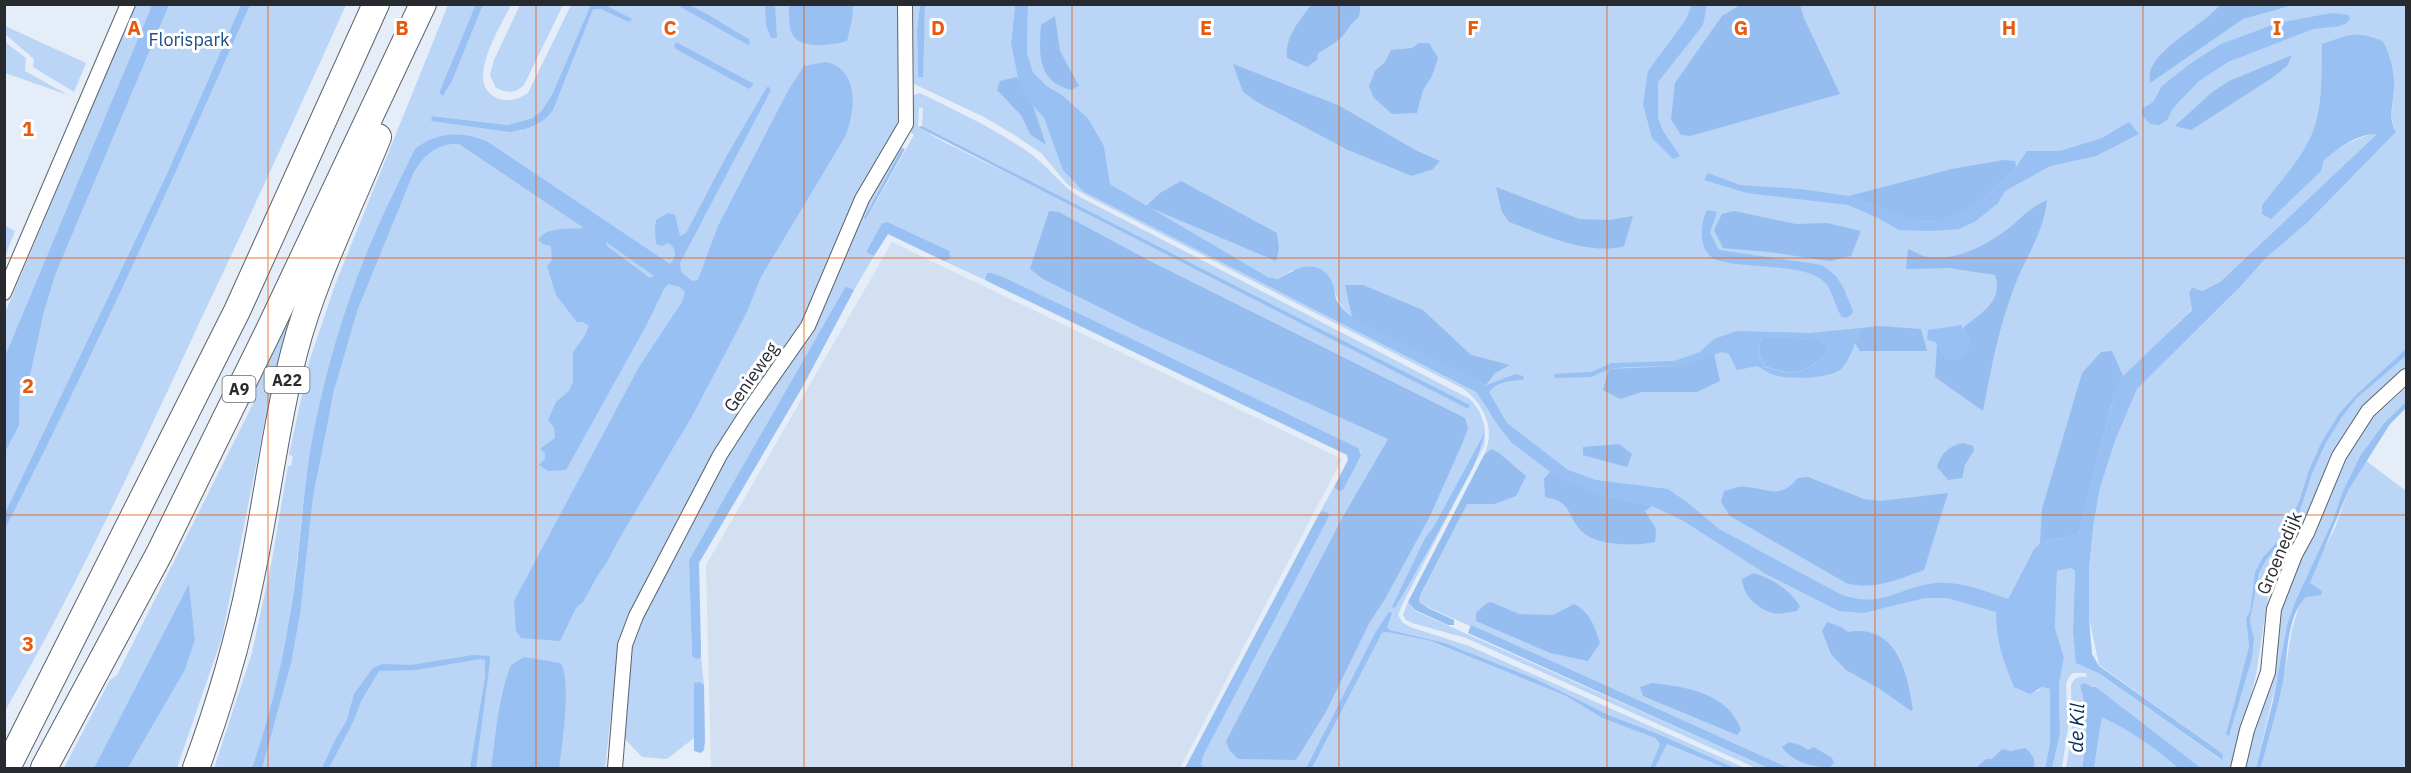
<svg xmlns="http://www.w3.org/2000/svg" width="2411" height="773" font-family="'IBM Plex Sans',sans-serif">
<rect width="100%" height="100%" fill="#e4edf8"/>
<!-- built -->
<path fill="#d3e0f1" d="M892,242L1342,459L1180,768H711L706,565Z"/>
<!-- green -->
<g fill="#bad5f6" fill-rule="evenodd">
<path d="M135,5H152L5,356V313Z"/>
<path d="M169,5H241L166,176L5,513V452L19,426L20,384L56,273Z"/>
<path d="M250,5H346C297,114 247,222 196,330C136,459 76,588 5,711V529L40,459L143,240Z"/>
<path d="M448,5H476L439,93L443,96L452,81L483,5H511C501,26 463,84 497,98C509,103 518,99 528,93L571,5H900L903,105L897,127L820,290L619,642L605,768H262L321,450L363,266C338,333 317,402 307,473C300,522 297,573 289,622C281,672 269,721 252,768H214L252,653L272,560L288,466H291L293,456L289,455L309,362L335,285ZM433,116L508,125L534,117L521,131L431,118Z"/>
<path d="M520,5H563L524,85C514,94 507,93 496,88L490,75L494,60Z"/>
<path d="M910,5H920L917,30L918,77H922L925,5H1015L1011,43L1033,106L1044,118L1054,145L1084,192L1476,392L1490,414L1507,423L1488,392C1497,382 1510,381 1523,380L1524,376L1515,374L1486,385L1358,322C1342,310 1337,300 1331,281L1292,270L1278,279L1268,277L1110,184L1104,146L1088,118L1062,95L1047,86L1033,72L1027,53L1028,5H2406V349L2338,415L2321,443L2308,472L2300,499L2285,533L2263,557L2255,572L2250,611L2246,618L2249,646L2226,733L2254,638L2250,621L2259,573L2267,559L2288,535L2297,520L2312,474L2326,443L2342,417L2357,398L2406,356V368L2374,397L2355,417L2343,436L2329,461L2302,527L2268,596L2256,675L2232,768H2201L2096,687L2080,686C2089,713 2087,741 2082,768H2066L2072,732L2071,685C2075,677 2078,676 2087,677L2086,673H2073L2069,677L2066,684L2068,727L2062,768H2052L2060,734L2059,685L2064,657L2055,628L2057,571L2071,568L2075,571L2073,633L2077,663L2100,674L2221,760L2219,751L2099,665L2089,618V568L2094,521L2100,488L2115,441L2137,389L2240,287L2267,257L2307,223L2396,132C2388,117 2394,103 2394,87C2395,71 2390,55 2383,41C2353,28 2350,35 2322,45C2321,70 2323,105 2314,128C2304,157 2280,181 2262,205C2294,182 2339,139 2378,133L2220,282L2202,291L2192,287L2189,293L2192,309L2124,378L2079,534L2040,543L2034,549L2008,599L2037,692L2042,687L2050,689V743L2045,768H1789L1414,601L1491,449L1484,455C1496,430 1485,406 1464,389L1089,197L1068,185L1041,153L1016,136L984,117L914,84Z"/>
<path d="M5,26L86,63L74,92L33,67L34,59L5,34Z"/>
<path d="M5,42L26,58L25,71L68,95L5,73Z"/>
<path d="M920,93C958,112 996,129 1031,154C1049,167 1061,186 1080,197L1470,399C1483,413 1487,427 1484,446L1402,605L1398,615L1402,622L1410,627L1469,646L1745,768H1735L1656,733L1611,716L1536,679L1445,643L1390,630L1387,627V623L1375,633L1306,768L1202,767L1201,763L1204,754L1328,514H1319L1334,487L1342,490L1361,452L992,273L985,280L944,261L951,254L887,222L882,223L866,252L874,256L854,290L847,286L689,560L692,656L701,657L704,685L700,682L694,683V738L667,759L642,757L624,738L632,644L635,630L739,432L763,399L896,147L902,148L864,218H867L914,135L909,131L913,95ZM919,107L923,108L922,126L1470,405L1468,409L1126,232L944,142L918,127ZM1059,212L1156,264L1463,442L1384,601L1370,622L1326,712L1296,759L1226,741L1342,518L1388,439ZM1482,436V446L1475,463L1419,568L1395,608L1393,607L1425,538L1434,526Z"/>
<path d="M5,226L15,231L5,256Z"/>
<path d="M308,280L270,412L266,415L222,637L177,768H128L185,670L195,640L189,585L94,768H64L110,680L117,675L254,402L251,398Z"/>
<path d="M2406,388V402L2384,423L2360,456L2343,491L2332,522L2295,602L2256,768H2244L2258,718L2278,606L2336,473L2368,422Z"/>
<path d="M2365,460L2406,491V768H2261L2283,682L2292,629L2300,603L2306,597L2313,595L2309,584L2316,564L2335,528L2349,489Z"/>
<path d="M1408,602L1415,611L1768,768H1756L1466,638L1412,623L1406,620L1403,615Z"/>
<path d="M1387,632L1431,641L1566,696L1602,718L1655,738L1660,744L1650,768H1312L1382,633Z"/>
<path d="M2102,716C2129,730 2156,747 2178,768H2094Z"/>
<path d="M1667,744L1725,768H1655Z"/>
</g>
<!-- forest -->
<g fill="#95bdef">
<path d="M1312,4L1360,5C1361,22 1355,17 1348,29C1340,41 1330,46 1318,53L1317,60L1307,67L1287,58C1285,37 1299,21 1312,4Z"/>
<path d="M1740,5H1800L1804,18L1840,94L1690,136L1681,135L1671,119L1675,83L1722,16Z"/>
<path d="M2220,5H2292L2243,19L2150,83C2150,79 2149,73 2151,69C2161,45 2202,26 2220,5Z"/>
<path d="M1055,16L1060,51L1079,86L1071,90C1037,81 1039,54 1041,25Z"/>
<path d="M1419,43H1429L1438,58L1432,76L1423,90L1417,113L1392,114L1374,98L1369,86L1375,71L1385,62L1391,50L1412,48Z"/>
<path d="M2292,55L2287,66L2272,78L2191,130L2175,126L2211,93L2229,81Z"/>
<path d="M1233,64L1340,106L1415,150L1440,161L1433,169L1412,176L1348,150L1257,102L1243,92Z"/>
<path d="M1017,77L1033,106L1046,145L1030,134L1021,115L997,90L1000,81Z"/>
<path d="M2004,160L2015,161L2016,167L1976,205L1941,221L1911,220L1849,196L1952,169Z"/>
<path d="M1181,181L1277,233L1279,249L1276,261L1146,206L1160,193Z"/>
<path d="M1496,187L1579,219L1609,220L1633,216L1624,246C1589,256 1542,234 1509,222L1502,212Z"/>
<path d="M2047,200C2044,232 2026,256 2015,285C1999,326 1991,368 1983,411L1935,377L1937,345L1949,360L1970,342L1963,328C1981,313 2004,301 1995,275L1949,268L1906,269L1908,249C1914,251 1922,257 1929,257C1960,261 1991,243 2014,224C2025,214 2033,206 2047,200Z"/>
<path d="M1049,211L1059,212L1156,264L1465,418L1468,428L1463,442L1430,516L1384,601L1370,622L1326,712L1296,760L1238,759L1230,751L1226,741L1342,518L1388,439L1139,327L1043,279L1030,269Z"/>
<path d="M1734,211L1796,224L1827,223L1861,231L1851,256L1830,261L1769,252L1723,248L1714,230L1722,214Z"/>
<path d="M1345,285H1363L1423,310L1471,355L1510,365L1495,373L1486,385L1358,322L1352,317Z"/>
<path d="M1879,326L1921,329L1927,351H1860L1855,343L1861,328Z"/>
<path d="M1763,337L1817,339L1826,346L1828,353C1800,376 1795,376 1762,365L1765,364C1757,354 1757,348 1763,337Z"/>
<path d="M2112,351L2124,378L2118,382L2112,403L2079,534L2040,543L2042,509L2082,373L2101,352Z"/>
<path d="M1714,354L1720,381L1697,392H1642L1620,399L1603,390L1609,369L1678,366Z"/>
<path d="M1963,443L1973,446L1974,450L1965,465L1962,478L1948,480L1937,467C1941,453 1949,446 1963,443Z"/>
<path d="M1619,444L1632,454L1627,467L1583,455V447Z"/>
<path d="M1491,449L1499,453L1526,476L1516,496L1494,504H1467L1420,595L1419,602L1428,608L1454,620V625H1448L1415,610L1408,602L1484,455Z"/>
<path d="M1550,472L1597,494L1652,506L1645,511L1656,529L1655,542C1634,546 1591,547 1578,527C1565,509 1570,502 1545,497L1544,479Z"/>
<path d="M1808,477L1864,499L1880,501L1948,493L1924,570C1899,579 1872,591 1846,583L1730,516L1721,502L1724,491C1728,490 1734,488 1738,487C1764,485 1777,503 1798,478Z"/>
<path d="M1754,573C1774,580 1789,589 1800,606L1797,611C1790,612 1780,615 1773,613C1757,609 1743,595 1742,579Z"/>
<path d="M1491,602L1519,614L1553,615L1574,604C1590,612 1595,627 1600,643L1588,661L1550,653L1476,621V613L1487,603Z"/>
<path d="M1827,622L1841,627L1848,632C1896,624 1907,671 1913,709L1911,711L1880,689L1846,670L1831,654L1822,631Z"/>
<path d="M1652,683C1687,687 1728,693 1741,730L1737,735L1643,696L1640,687Z"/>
<path d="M1789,742L1800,745L1808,750L1814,747L1832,758L1834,763L1830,767C1814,768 1792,762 1782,747Z"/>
<path d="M2025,748C2032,754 2036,759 2034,768H1976L1986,759H1992L2002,749L2011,751Z"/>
</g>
<!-- water -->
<g fill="#98c0f2" fill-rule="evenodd">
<path d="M476,4L483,5L452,81L443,96L439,93Z"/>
<path d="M681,4C696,4 733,31 749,39L750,44L748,45L679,6Z"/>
<path d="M152,5H169L56,273L44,311L30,375L20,384L19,426L5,452V356Z"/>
<path d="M241,5H250C172,181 93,357 5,529V513L166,176Z"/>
<path d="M591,5H605L632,19L629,22L601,9H593L553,110C543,124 527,130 510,132L431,121L432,116L508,125L532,118L541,112L552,95Z"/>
<path d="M765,5H775L777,38H771L766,25Z"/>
<path d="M789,5H853L852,19L847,41C834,45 805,49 795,38C788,31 789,14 789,5Z"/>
<path d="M920,5H925L923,77H918L917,30Z"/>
<path d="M1015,5H1028L1027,53L1033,72L1047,86L1062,95L1088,118L1104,146L1110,184L1268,277L1278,279C1296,268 1319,256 1332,282C1335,288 1334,295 1337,301C1343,310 1349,315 1358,321L1486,385L1515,374L1524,376L1523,380C1510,381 1496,382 1489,392L1507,423L1568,470L1596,480L1668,489L1688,503L1719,529L1842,595C1885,609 1897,587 1936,583C1961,581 1985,591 2008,599L2034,549L2040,543L2079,534L2118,381L2192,310L2189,293L2192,287L2202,291L2220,282L2377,134C2357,134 2340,147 2324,160L2321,171L2271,219L2262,214V205C2280,181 2304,157 2314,128C2323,104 2321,70 2322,44C2350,35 2353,29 2383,41C2390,55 2395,71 2394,87C2394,103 2387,117 2396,132L2307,223L2267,257L2240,287L2137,389L2115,441L2100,488L2094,521L2089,568V618L2092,654L2099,666L2219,751L2223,755L2222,760L2100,674L2076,663L2073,633L2075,571L2071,568L2057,571L2055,628L2064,657L2059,685L2060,734L2052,768H2045L2050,743V689L2042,687L2030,694L2014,687C2003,660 1996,641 1996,612L1947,598H1925L1863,613L1839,611L1766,574L1682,520L1652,506L1597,494L1557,477L1512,443L1497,424L1476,392L1084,192L1063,170L1044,118L1033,106L1019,82L1011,43Z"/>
<path d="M1692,5H1707L1703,25L1658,82V118L1663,131L1680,156L1673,159L1652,138L1643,104L1648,71L1685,21Z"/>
<path d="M2332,13L2348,15L2350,18L2347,23L2340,26L2313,29L2228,62L2199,81L2173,108L2167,120L2159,125L2150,124L2142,115V109L2153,102L2162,86L2191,63L2221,44L2278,23Z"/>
<path d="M676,42L754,84L749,89L676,49L674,46Z"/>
<path d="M826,62C860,70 855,110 846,135L761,277L746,314L691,418L619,539L606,564L599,573L583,602L576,608L560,641L521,638L516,631L514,601L639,367L682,302L685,292L680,287L668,284L664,289L647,324L566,470L548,471L539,465L545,459V453L540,449L555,438L554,428L548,420L556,402L569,391L573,382V352L584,337L589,326L583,322H577L556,295L547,266L552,260L551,246L543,244L538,240C548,225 570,230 584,228L459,144C438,142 422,157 413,174L357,311L334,391L313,496L300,614L291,663L262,768H252C275,702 289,634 297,565C302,520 305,474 314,430C328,362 348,294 376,231C388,203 402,176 415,149C437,131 464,131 488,142L670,264C677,257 677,248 668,243L662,246L656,244L655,229L656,220L668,213L675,215L680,236L686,233L726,157L767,87H769L771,90L680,263L681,272L692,281L698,280L718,226L789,89L804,66ZM606,242L654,276L650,278L607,246Z"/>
<path d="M2129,122L2139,134L2096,156L2050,166L2005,191L1998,203L1976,221L1959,229L1931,231L1899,230L1876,217L1848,205L1747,193L1704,180L1708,173L1740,185L1800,189L1849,196L1911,220L1941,221L1976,205L2016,167L2027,151H2060L2102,138Z"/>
<path d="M922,126L1470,405L1468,409L918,127Z"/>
<path d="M902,148L905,149L866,219L864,218Z"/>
<path d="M1707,210L1717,212L1710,233L1719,250L1822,265L1836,276L1844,289L1853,311L1851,315L1846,318L1842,317C1833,304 1834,287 1819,278C1799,264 1744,268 1720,261C1698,256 1699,226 1707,210Z"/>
<path d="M887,222L949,251L951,258L944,261L888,234L874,256L866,252L882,223Z"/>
<path d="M987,273H992L1005,278L1358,448L1361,455L1343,490L1339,491L1334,487L1348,460L1347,455L993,284L985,280Z"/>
<path d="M846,286L854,290L803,386L699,563L701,648V657L697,659L692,656L689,560Z"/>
<path d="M1961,325L1970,342L1967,354L1962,359L1949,360L1935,342L1927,340L1928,330Z"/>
<path d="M1861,328C1855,341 1852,356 1843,367C1834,379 1788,380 1774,375C1768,373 1763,369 1757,366L1737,370L1729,354L1722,352L1678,366L1627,367L1609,369L1591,377L1555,378L1554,374L1591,372L1612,363L1674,361L1700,352L1714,339L1737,331L1810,333ZM1763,337L1817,339L1826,346L1828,353C1803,375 1794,377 1763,366L1765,365C1757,354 1756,348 1763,337Z"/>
<path d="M2406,349V356L2357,398L2342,417L2326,443L2312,474L2297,520L2288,535L2267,559L2259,573L2250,621L2254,638L2252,658L2229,736L2226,734L2249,646L2246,618L2250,611L2255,572L2263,557L2285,533L2300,499L2308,472L2321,443L2338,415L2355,396Z"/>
<path d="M2406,402V408L2390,424L2349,489L2310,583L2322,591L2321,595L2306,597C2286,617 2288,656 2283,682C2277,711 2268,740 2261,768H2256L2273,701L2287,626L2295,602L2332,522L2343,491L2360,456L2384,423Z"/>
<path d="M1484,433C1481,456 1468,477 1457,497C1437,535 1417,572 1395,608L1392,607L1425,538L1434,526Z"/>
<path d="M1323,511L1328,513L1329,516L1204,754L1201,764L1203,767L1211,768H1185L1319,514Z"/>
<path d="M189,584L195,640L185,670L128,768H94Z"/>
<path d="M1389,612L1392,613L1387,627L1390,630L1445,643L1536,679L1611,716L1656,733L1735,768H1725L1667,744L1655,768H1650L1660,744L1655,738L1602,718L1566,696L1431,641L1387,632L1382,633L1312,768H1306L1375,633Z"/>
<path d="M1471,625L1789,768H1768L1468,633Z"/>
<path d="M473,655L490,656V661L476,768H470L485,678V660L480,659L416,670L379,671L361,701L354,720L329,768H322L335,740L347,720L354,694L373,668L382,664L411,665Z"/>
<path d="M524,657L560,663C572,675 562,749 559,768H491C496,734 498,698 511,665Z"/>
<path d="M700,682L704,685L705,741L704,750L701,753L694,751V683Z"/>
<path d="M2084,683L2092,687H2096L2201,768H2178C2156,748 2129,730 2102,717L2094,768H2082C2087,741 2089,713 2080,686Z"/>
</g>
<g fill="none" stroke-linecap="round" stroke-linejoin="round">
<!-- street casing -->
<g stroke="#5b626b" stroke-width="16">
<g id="street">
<path d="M4,293L128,4"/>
<path d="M615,768L625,645L636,616L720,455L747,413L808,326L862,199L906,124L905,4"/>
<path d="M2238,768L2247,730L2268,672L2274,609L2295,555L2307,533L2339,456L2368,411L2406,376"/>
</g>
</g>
<!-- highway casing -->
<g stroke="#5b626b" stroke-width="28">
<g id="highway">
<path d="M7,768L237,311L376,4"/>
<path d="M44,768L159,554L270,328L423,4"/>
<path d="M196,768C219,706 238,642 251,577C267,502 275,427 294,353C313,279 349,208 378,137"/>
</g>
</g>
<!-- street -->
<use href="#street" stroke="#fff" stroke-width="14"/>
<!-- highway -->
<use href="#highway" stroke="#fff" stroke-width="26"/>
</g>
<!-- grid -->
<path fill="none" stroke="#e8590c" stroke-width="1.5" stroke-opacity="0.55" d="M268,4V768M536,4V768M804,4V768M1072,4V768M1339,4V768M1607,4V768M1875,4V768M2143,4V768M4,258H2406M4,515H2406"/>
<g text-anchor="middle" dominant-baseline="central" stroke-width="6" stroke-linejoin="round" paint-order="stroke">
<!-- shield labels -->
<g fill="#fff" stroke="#686a6d" stroke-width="1.5">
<rect x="264.5" y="367" width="45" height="26" rx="4.5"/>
<rect x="222.5" y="376" width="33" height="26" rx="4.5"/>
</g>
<g font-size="16" font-weight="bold" fill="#272a2e">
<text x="287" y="380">A22</text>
<text x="239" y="389">A9</text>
</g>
<!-- park labels -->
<g font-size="18" fill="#1a4e8a" stroke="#fff">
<text x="189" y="39">Florispark</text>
</g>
<!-- street labels -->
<g font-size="18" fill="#272a2e" stroke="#fff">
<text transform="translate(751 377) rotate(-55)">Genieweg</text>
<text transform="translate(2279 553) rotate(-67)">Groenedijk</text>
</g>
<!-- water labels -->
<g font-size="20" font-style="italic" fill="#032c58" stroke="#fff">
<text transform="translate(2076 728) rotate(-88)">de Kil</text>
</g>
</g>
<g font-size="20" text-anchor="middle" font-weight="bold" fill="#e8590c" stroke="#fff" stroke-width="6" stroke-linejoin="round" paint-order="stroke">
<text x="134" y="35">A</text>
<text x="402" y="35">B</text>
<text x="670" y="35">C</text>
<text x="938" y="35">D</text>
<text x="1206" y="35">E</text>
<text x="1473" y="35">F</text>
<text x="1741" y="35">G</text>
<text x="2009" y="35">H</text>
<text x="2277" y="35">I</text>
<text x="28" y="136">1</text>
<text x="28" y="393">2</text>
<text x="28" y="651">3</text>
</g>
<!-- border -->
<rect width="2411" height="773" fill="none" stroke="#272a2e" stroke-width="12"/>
</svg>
